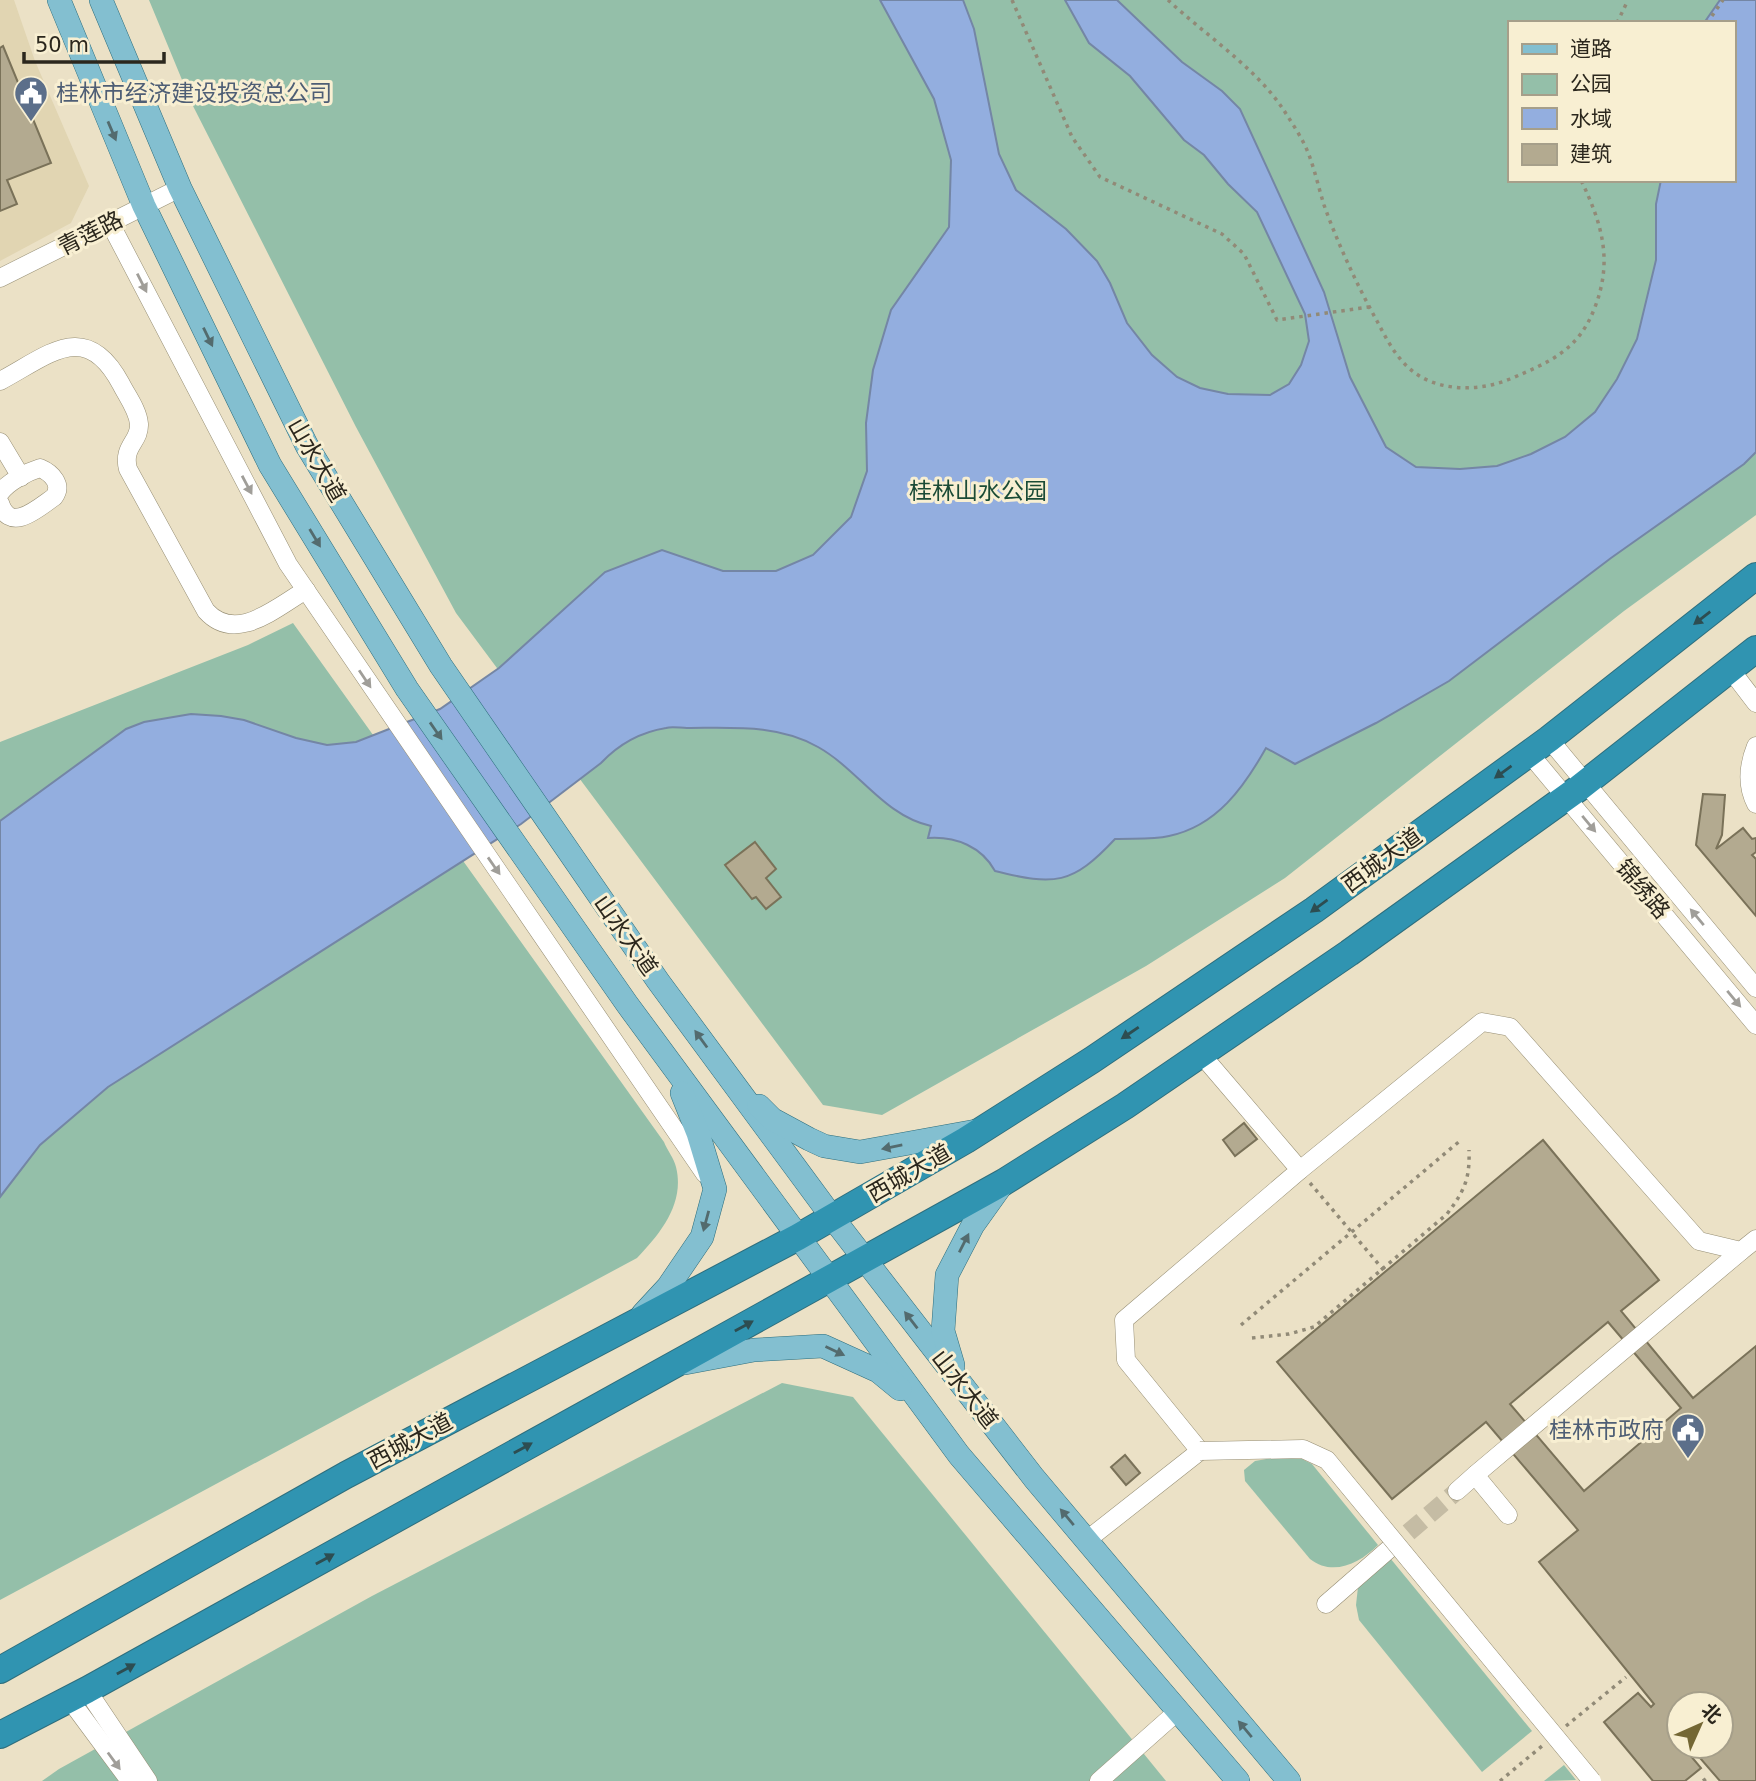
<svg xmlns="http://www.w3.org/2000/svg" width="1756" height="1781" font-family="'DejaVu Sans','Noto Sans SC',sans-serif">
<rect width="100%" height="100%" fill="#ebe1c6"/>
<!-- built -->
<path fill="#e1d5b2" d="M0,0H14L35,61L89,186L71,223L0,261Z"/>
<!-- green -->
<g fill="#94bfa9" fill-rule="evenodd">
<path d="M149,0H1756V515L1624,611L1285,878L1146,966L882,1115L823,1105L456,613L356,427L192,104ZM1509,23H1733V180H1509Z"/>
<path d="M293,623L664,1142C667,1150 674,1158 676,1167C685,1203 661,1233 637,1258L0,1600V742L248,645Z"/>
<path d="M782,1383L853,1397L1166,1781H42L59,1769L372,1596Z"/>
<path d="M1277,1457L1302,1459L1312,1464L1378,1545C1360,1563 1333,1577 1310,1559L1245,1481L1244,1470L1255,1461Z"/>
<path d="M1390,1558L1532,1731L1482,1772L1359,1620L1356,1605L1358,1587Z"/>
<path d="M1564,1765L1576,1780L1544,1781Z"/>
</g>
<!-- water -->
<path fill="#93aedf" stroke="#7486a5" stroke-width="2" d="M880,0H963L974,29L999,154L1016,190L1066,229L1097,261L1110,283L1127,323L1152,355L1177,377L1200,388L1228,394L1270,395L1289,384L1301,365L1309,341L1305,314L1257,212L1228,184L1204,155L1184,140L1130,76L1089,43L1065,0H1117L1182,62L1222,91L1240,109L1324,292L1350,377L1386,447L1416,467L1460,469L1497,466L1531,454L1565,437L1595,412L1617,379L1637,339L1656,260V204L1661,180H1733V23H1704L1720,0H1756V452L1744,464L1611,558L1449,681L1376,723L1295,764L1266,748C1244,787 1217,826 1169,836C1152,840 1132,838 1115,839C1072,885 1055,886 995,871C982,847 956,836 928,838L931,826C884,816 859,770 818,747C778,724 732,728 687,728C680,728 672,726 666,728C641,732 618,745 601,763L521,824L108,1087L40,1145L0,1197V821L126,729L144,722L191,714L221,716L244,720L296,738L327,745L356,742L440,709L499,668L605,572L662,550L723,571H776L813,555L851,517L867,471L866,423L873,370L891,310L949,227L951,160L934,99Z"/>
<!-- building -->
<g fill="#b3aa90" stroke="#7a7259" stroke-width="2" fill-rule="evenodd">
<path d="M3,46L51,163L7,180L17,204L0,211V48Z"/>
<path d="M1703,794L1725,795L1722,835L1716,849L1743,828L1752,839L1756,838V852L1752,855L1756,859V916L1696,845Z"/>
<path d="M755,842L776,869L766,878L781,897L766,909L756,897L752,899L725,865Z"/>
<path d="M1244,1123L1257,1139L1235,1156L1223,1140Z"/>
<path d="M1543,1140L1659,1280L1621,1311L1693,1398L1756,1346V1781H1720L1694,1751L1690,1755L1701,1768L1685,1781H1653L1604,1722L1638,1693L1651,1707L1654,1704L1539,1562L1578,1530L1486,1422L1392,1499L1277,1362ZM1608,1322L1681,1408L1584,1491L1510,1404ZM1679,1704H1721V1746H1679Z"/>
<path d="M1125,1455L1140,1473L1126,1485L1111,1467Z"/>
</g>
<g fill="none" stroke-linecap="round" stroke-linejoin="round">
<!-- minor-tunnel -->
<path stroke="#c5bca4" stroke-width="18" stroke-dasharray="18 9" stroke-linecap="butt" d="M1388,1550L1457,1491"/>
<!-- minor casing -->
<g stroke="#968e74" stroke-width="19">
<g id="minor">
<path d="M110,223L288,564L705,1174"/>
<path d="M0,278L180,188"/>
<path d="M0,381C49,355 86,318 121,384C127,396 138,410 139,424C140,442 122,446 128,469L206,611C236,644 275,608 306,590"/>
<path d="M0,442L21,477"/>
<path d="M0,493C8,482 27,472 40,468C52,473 63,485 54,497C38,508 10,534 0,503"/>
<path d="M1730,669L1756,703"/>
<path d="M1549,739L1756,988"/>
<path d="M1756,746C1748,766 1746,785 1756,804"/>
<path d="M1529,753L1756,1025"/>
<path d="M1300,1170L1482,1022L1510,1027L1699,1241L1741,1251L1756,1239"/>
<path d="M1457,1491L1475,1475"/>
<path d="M1508,1515L1475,1475L1741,1251"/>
<path d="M1087,1540L1200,1451L1126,1360L1124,1320L1300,1170L1201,1054"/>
<path d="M1326,1604L1388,1550"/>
<path d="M87,1690L148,1781"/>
<path d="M70,1700L130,1781"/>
<path d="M1099,1781L1178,1711"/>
</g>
</g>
<!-- major casing -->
<g stroke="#2e6e7d" stroke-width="24">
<g id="major">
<path d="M59,0L144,206L270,465L407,689L627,1004L959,1455L1238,1781"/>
<path d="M101,0L180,188L307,446L441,666L658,981L832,1217L1034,1478L1289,1781"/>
<path d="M759,1106L772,1119L809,1139L824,1146L860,1152L976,1131"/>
<path d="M643,1314L668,1287L702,1237L715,1189L698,1133L682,1093"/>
<path d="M685,1363L754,1350L823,1346L878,1371L900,1389"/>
<path d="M953,1365L943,1331L947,1275L973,1225L1003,1183"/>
</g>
</g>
<!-- highway casing -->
<g stroke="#2e6e7d" stroke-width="28">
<g id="highway">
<path d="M0,1670L346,1475L798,1237L966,1140L1092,1060L1314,910L1549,739L1756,576"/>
<path d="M0,1735L87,1690L1004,1182L1125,1106L1349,953L1579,788L1756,649"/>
</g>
</g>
<!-- path -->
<g stroke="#918a77" stroke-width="3.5" stroke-dasharray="3.5 5" stroke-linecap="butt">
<path d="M1012,0L1072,137L1100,177L1222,234L1244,254L1277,320L1369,307"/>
<path d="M1168,0C1204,34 1255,67 1283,109C1292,123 1303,139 1309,155C1315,171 1319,189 1324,205C1338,244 1357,285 1377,321C1386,338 1395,356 1410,369C1436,392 1479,392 1510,379C1550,362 1579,350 1595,307C1613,260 1602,224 1581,180"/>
<path d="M1617,23L1628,0"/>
<path d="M1707,23L1723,0"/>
<path d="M1310,1183L1386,1273"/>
<path d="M1241,1325L1461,1140"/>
<path d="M1252,1338L1289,1334L1314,1327L1447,1214C1464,1191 1470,1180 1469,1150"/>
<path d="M1566,1726L1626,1677"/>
<path d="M1500,1781L1542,1746"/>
<path d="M1703,1781L1707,1778"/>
</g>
<!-- minor -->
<use href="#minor" stroke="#fff" stroke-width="18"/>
<!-- major -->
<use href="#major" stroke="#83bfd0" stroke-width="23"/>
<!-- highway -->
<use href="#highway" stroke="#3094b1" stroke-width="26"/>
<!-- minor-bridge casing -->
<g stroke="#968e74" stroke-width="19" stroke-linecap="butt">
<path id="minor-bridge" d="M1200,1451L1303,1449L1327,1460L1592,1781"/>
</g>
<!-- minor-bridge -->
<use href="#minor-bridge" stroke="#fff" stroke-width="18"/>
</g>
<!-- one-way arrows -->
<defs><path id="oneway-solid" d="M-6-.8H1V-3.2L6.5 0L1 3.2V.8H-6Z" transform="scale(1.75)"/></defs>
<g fill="#536b6e">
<use href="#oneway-solid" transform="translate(112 131) rotate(67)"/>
<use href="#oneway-solid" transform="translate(208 337) rotate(64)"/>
<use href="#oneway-solid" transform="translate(315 538) rotate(59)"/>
<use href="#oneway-solid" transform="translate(436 731) rotate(55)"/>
<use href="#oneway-solid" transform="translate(701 1039) rotate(-126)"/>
<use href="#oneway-solid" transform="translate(892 1147) rotate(169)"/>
<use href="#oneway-solid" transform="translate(706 1221) rotate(105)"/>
<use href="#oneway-solid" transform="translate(964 1243) rotate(-63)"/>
<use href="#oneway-solid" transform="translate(911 1320) rotate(-128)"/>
<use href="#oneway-solid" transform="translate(835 1351) rotate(25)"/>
<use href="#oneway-solid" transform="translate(1067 1517) rotate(-130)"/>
<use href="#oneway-solid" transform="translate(1245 1729) rotate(-130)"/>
</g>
<g fill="#a09e99">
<use href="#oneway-solid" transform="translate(142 283) rotate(63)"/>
<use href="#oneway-solid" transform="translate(247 485) rotate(62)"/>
<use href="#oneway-solid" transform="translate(365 679) rotate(56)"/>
<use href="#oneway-solid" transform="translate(1589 824) rotate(50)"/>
<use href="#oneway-solid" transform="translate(494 866) rotate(55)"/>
<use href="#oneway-solid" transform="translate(1697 917) rotate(-130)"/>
<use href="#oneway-solid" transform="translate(1734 999) rotate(50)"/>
<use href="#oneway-solid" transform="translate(114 1761) rotate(54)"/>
</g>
<g fill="#2d4d51">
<use href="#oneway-solid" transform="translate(1702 618) rotate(142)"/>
<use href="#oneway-solid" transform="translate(1503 772) rotate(144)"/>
<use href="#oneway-solid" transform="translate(1319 906) rotate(144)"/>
<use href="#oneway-solid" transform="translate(1130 1033) rotate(146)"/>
<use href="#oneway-solid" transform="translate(744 1326) rotate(-29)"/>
<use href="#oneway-solid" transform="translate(523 1448) rotate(-29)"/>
<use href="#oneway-solid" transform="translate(325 1559) rotate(-29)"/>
<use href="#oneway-solid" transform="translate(126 1669) rotate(-29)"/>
</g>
<!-- icons -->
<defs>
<g id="civic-pin" transform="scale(1.75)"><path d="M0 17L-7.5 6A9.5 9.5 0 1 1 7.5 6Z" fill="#5c6f8a" stroke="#f8efd2"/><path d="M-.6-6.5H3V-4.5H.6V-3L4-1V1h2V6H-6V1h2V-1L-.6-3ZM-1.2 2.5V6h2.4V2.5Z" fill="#fff"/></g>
</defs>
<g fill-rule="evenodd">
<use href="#civic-pin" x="31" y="93"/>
<use href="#civic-pin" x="1688" y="1430"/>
</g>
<g text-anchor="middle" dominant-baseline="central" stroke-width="6" stroke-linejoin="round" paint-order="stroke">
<!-- service labels -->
<g font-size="23" fill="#4e5e75" stroke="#f8efd2" text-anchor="start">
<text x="56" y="93">桂林市经济建设投资总公司</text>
<text x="1664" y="1430" text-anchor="end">桂林市政府</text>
</g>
<!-- street labels -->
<g font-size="23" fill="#2b271d" stroke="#f8efd2">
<text transform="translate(90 233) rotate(-27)">青莲路</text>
<text transform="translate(317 460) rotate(60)">山水大道</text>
<text transform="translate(1382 860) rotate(-36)">西城大道</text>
<text transform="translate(1643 889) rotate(50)">锦绣路</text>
<text transform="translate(626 935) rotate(55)">山水大道</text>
<text transform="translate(909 1173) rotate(-30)">西城大道</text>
<text transform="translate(965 1389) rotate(52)">山水大道</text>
<text transform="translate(410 1441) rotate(-28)">西城大道</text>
</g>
<!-- park labels -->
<g font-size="23" fill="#1a4b36" stroke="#f8efd2">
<text x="978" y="491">桂林山水公园</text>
</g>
</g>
<!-- legend -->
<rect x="1508" y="21" width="228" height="161" fill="#f8efd2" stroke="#a69f8a" stroke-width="2"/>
<rect x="1522" y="44" width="35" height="10" fill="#83bfd0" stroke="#a69f8a" stroke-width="2"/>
<text x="1570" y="56" font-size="21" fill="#2b271d">道路</text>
<rect x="1522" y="74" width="35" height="21" fill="#94bfa9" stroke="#a69f8a" stroke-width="2"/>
<text x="1570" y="91" font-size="21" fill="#2b271d">公园</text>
<rect x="1522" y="108" width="35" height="21" fill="#93aedf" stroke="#a69f8a" stroke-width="2"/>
<text x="1570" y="126" font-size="21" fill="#2b271d">水域</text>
<rect x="1522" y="144" width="35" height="21" fill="#b3aa90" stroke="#a69f8a" stroke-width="2"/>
<text x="1570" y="161" font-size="21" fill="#2b271d">建筑</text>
<!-- north arrow -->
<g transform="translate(1700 1725) rotate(45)"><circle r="33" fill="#f8efd2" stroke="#a69f8a" stroke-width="2"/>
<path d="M0-5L12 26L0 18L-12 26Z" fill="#746734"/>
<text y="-10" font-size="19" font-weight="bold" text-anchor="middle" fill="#2b271d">北</text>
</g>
<!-- scale -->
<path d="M24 52v10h140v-10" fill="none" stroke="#2b271d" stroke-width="3.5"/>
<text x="35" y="52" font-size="21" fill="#2b271d" stroke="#f8efd2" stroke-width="5" paint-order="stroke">50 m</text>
</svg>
